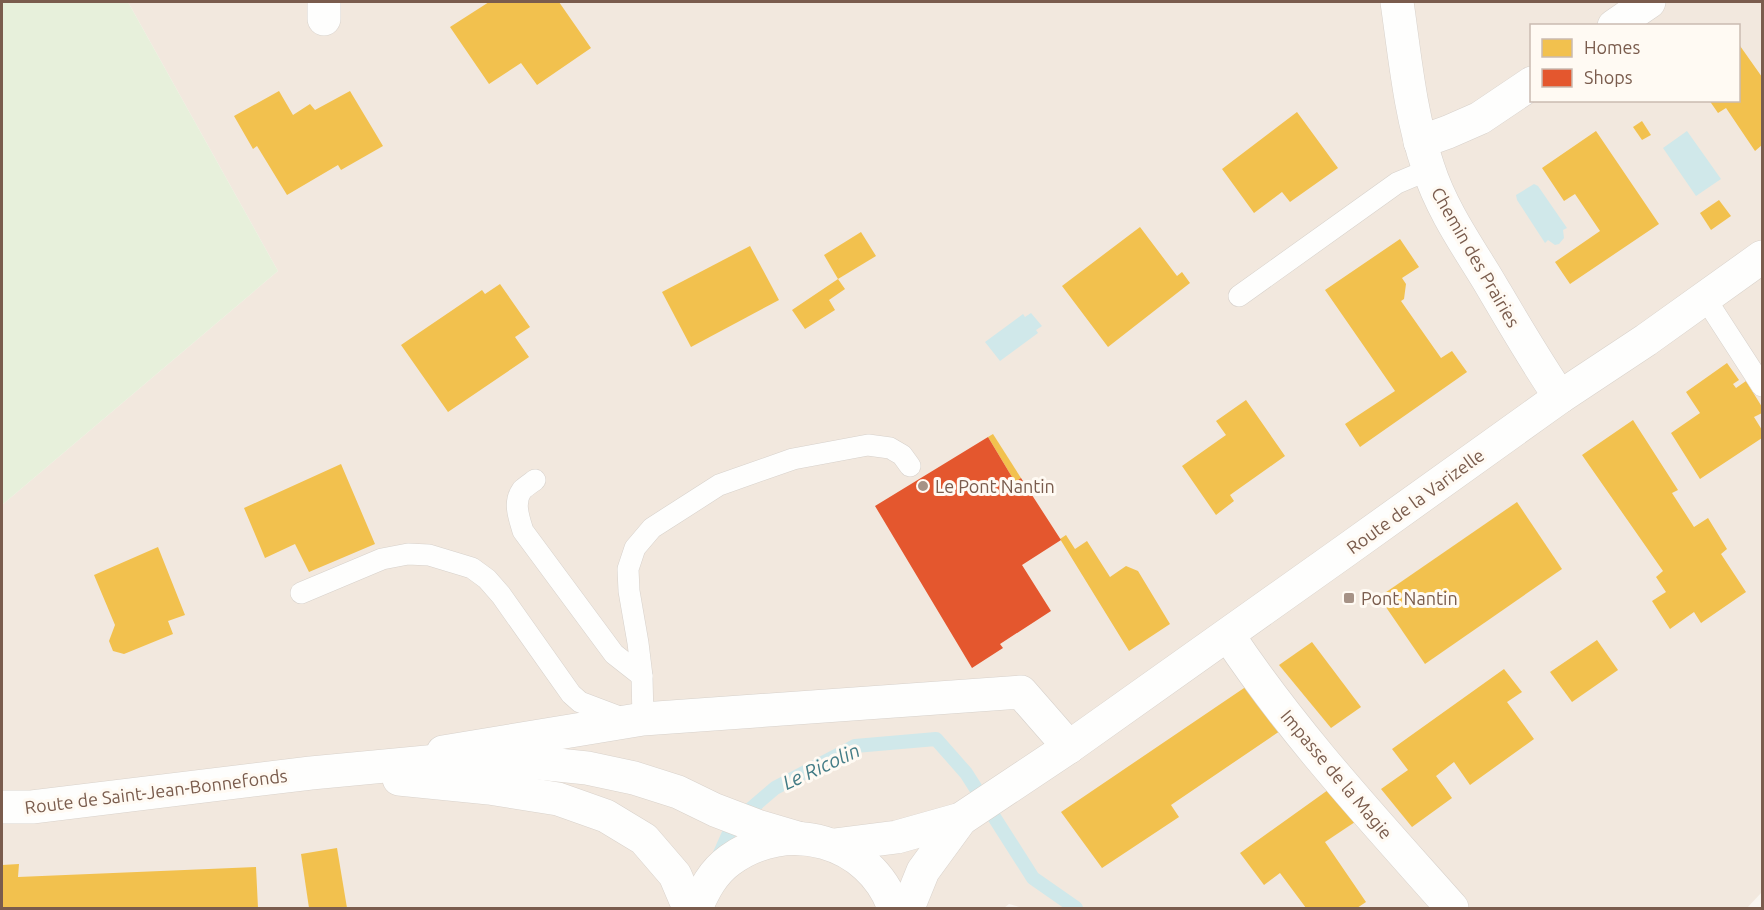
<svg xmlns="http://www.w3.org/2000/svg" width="1764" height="910" font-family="Ubuntu,sans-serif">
<rect width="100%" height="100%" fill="#f9f5f0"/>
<!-- residential -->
<path fill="#f2e8de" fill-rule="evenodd" d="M128,2H1762V892L1747,908H1023L1009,904L1004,908H2V505L278,271ZM1532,26H1738V100H1532Z"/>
<!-- green -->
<path fill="#e7f0db" d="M2,2H128L278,271L2,505Z"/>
<!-- water -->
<g fill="#d0e8ea">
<path d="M1687,131L1721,179L1696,196L1663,148Z"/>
<path d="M1534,184L1538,186L1567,228L1563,230L1564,238L1559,244L1555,245L1548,240L1545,243L1517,200L1516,195Z"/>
<path d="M1031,313L1042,326L1036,330L1038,333L1000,361L985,342L1023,314L1025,317Z"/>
</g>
<!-- homes -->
<g fill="#f2c14e">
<path d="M489,2H559L591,48L537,85L521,63L489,84L450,27Z"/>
<path d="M1738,43L1762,77V145L1755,151L1726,108L1718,113L1709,100H1738Z"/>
<path d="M279,91L293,115L310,104L315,110L350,91L383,146L341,170L338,165L287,195L257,146L253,149L234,116Z"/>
<path d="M1297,112L1338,168L1290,202L1282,192L1254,213L1222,169Z"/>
<path d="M1642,121L1651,135L1642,140L1633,127Z"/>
<path d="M1596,131L1659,224L1570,284L1555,262L1600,231L1575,194L1564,201L1542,168Z"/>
<path d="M1719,200L1731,216L1711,230L1700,213Z"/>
<path d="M1140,227L1177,276L1182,272L1190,283L1108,347L1062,286Z"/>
<path d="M861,232L876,256L838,279L824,255Z"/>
<path d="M1400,239L1419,267L1402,278L1406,284L1404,299L1401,301L1441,358L1452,351L1467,372L1360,447L1345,424L1395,391L1325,290Z"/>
<path d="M750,246L779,300L691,347L662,292Z"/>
<path d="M838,279L845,289L829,300L835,310L805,329L792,310Z"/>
<path d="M500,284L530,327L515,337L529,357L448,412L401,345L482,290L485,294Z"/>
<path d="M1727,363L1739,380L1733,384L1736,388L1746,381L1762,407V413L1754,417L1762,430V438L1700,479L1671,433L1700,413L1686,392Z"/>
<path d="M1246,400L1285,456L1230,495L1234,501L1216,515L1182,466L1226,435L1216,421Z"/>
<path d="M1633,420L1678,490L1672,493L1694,527L1708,518L1727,549L1721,554L1746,592L1701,623L1694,612L1670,629L1652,601L1666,592L1656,577L1663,571L1582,455Z"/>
<path d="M993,434L1021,478L1015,482L988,437Z"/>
<path d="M341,464L375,544L309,572L295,544L265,558L244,508Z"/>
<path d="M1517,502L1562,569L1425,664L1379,597Z"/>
<path d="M1066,535L1075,549L1087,541L1110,577L1126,566L1138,571L1170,624L1129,651L1060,539Z"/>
<path d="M158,547L185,615L168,621L173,634L124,654L113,651L109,641L115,625L94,575Z"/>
<path d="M1597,640L1618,670L1572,702L1550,672Z"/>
<path d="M1312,642L1361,707L1331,728L1279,665Z"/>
<path d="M1504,669L1522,692L1507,702L1534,739L1470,785L1454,762L1436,776L1452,798L1412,827L1381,789L1408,770L1392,749Z"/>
<path d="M1247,686L1280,731L1171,805L1179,817L1102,868L1061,812Z"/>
<path d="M1328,790L1355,822L1325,842L1366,902L1357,908H1306L1280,873L1264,885L1240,853Z"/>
<path d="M337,848L347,908H309L301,854Z"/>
<path d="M19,864L18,877L256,867L258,908H2V865Z"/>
</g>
<!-- shops -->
<path fill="#e4572e" d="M988,437L1015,482L1021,478L1061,540L1022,565L1051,611L1000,644L1003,648L972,668L875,506Z"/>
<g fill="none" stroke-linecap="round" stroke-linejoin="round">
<!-- stream -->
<path stroke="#d0e8ea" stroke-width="14" d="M717,860L733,824L775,788L855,746L936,739L966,773L1033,878L1076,908"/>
<!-- service casing -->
<g stroke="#d7d1cb" stroke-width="22">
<g id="service">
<path d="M1239,296L1397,183L1428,170"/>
<path d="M1705,298L1762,386"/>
<path d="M535,480C531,483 525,487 522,490C513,502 519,518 523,531L614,654L642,676"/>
<path d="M301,593L382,559L408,554L429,555L472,568L487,579L501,595L571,694L580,702L625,719"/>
<path d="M643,719L642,676L638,643L629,591L628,569L635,548L652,528L719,485L793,459L868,445L890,448L902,455L910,466"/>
</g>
</g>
<!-- minor casing -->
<g stroke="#d7d1cb" stroke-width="34">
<g id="minor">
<path d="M1397,2C1405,57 1410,114 1428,167C1441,208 1466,244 1488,280C1511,319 1534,359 1560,397"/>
<path d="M324,19V2"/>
<path d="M1614,26L1649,2"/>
<path d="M1420,142L1448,132L1480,118L1532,83"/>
<path d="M1228,635C1293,733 1374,820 1452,908"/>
<path d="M443,752L643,719L1021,692L1069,747"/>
</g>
</g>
<!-- secondary casing -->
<g stroke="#d9d2cb" stroke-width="34">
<g id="secondary">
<path d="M399,779L489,788L558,799L606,816L644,839L675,875L689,908"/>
<path d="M2,807H32L311,773L448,760L529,762L587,768L634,778L678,792L715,810L757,826L798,838"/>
<path d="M834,845L897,837L961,819L1069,747L1345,551L1560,397L1646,340L1762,257"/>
<path d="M696,908C704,890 713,872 730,860C787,818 870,840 894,908"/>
<path d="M908,908L923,871L961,819"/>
</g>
</g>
<!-- service -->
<use href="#service" stroke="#fefefd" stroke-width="21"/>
<!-- minor -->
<use href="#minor" stroke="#fefefd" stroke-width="33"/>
<!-- secondary -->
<use href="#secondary" stroke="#fefefd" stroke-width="33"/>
</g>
<!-- markers -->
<g fill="#a69286" stroke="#fffaf3" stroke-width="2">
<circle cx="923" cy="486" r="6"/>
<rect x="1343" y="592" width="12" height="12" rx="3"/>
</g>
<g text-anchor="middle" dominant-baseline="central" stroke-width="6" stroke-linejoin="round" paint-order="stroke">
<!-- street labels -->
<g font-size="18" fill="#7a5c4d" stroke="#fffaf3">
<text transform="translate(1476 257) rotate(60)">Chemin des Prairies</text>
<text transform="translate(1415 501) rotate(-36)">Route de la Varizelle</text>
<text transform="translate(1337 774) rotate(50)">Impasse de la Magie</text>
<text transform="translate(156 791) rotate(-7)">Route de Saint-Jean-Bonnefonds</text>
</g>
<!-- poi labels -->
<g font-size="18" fill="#7a5c4d" stroke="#fffaf3" text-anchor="start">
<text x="935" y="486">Le Pont Nantin</text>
<text x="1361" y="598">Pont Nantin</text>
</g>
<!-- water labels -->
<g font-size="20" font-style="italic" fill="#437c86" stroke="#fffaf3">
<text transform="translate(821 766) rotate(-25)">Le Ricolin</text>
</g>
</g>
<!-- border -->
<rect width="1764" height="910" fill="none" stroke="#7a5c4d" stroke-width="6"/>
<!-- legend -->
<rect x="1530" y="24" width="210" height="78" fill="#fffaf3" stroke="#cabbb1" stroke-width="1.5"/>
<rect x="1542" y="39" width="30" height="18" fill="#f2c14e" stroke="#cabbb1" stroke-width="1.5"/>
<text x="1584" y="54" font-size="18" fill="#7a5c4d">Homes</text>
<rect x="1542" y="69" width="30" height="18" fill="#e4572e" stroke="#cabbb1" stroke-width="1.5"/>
<text x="1584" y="84" font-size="18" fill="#7a5c4d">Shops</text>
</svg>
